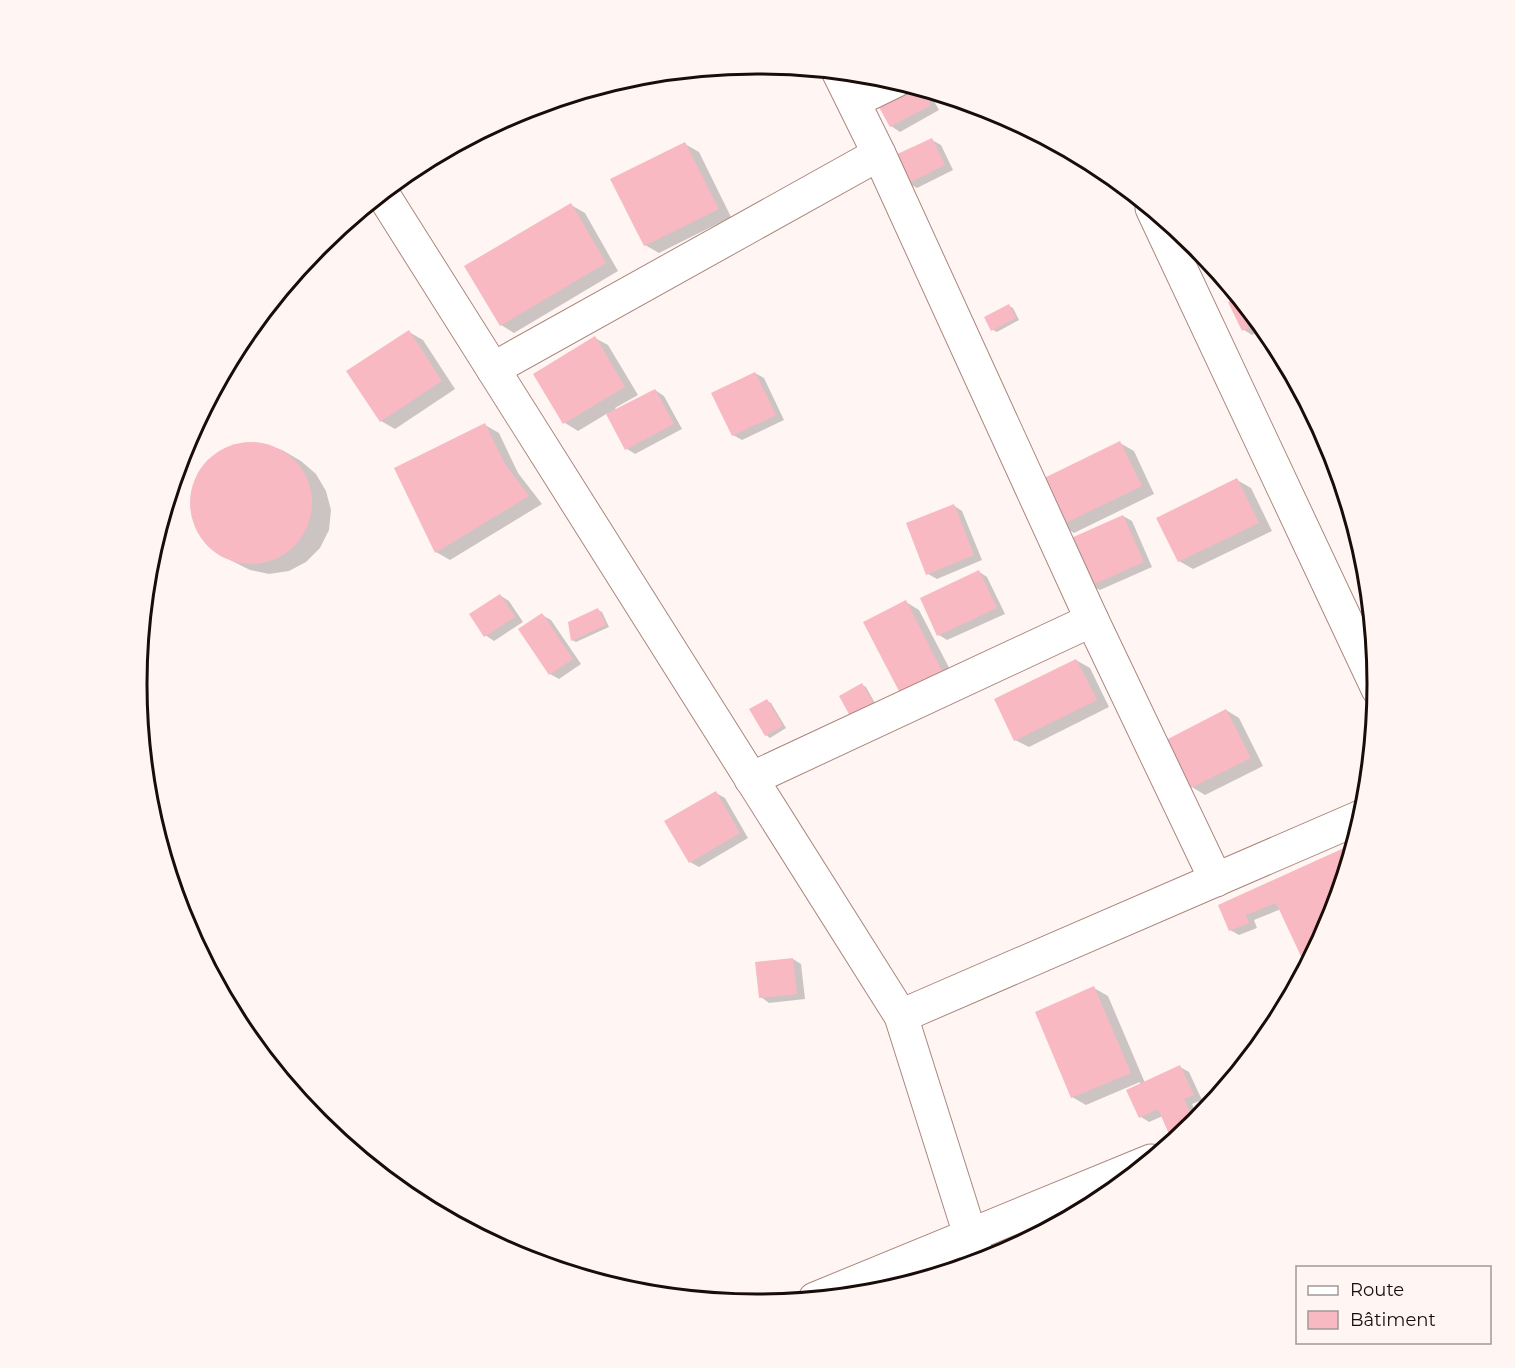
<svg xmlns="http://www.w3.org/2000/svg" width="1515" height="1368" font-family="Montserrat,sans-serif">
<rect width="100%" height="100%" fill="#fff6f4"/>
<!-- shadow -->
<g fill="#0003">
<path d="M909,84L928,90L939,110L900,132L891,126L877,101Z"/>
<path d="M932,140L941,145L953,170L917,188L908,183Z"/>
<path d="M685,144L699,152L731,217L659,253L645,245Z"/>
<path d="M571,205L585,213L618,271L514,333L501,325Z"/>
<path d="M1240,298L1265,328L1252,335L1244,330L1230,302Z"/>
<path d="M1009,306L1013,308L1019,320L997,332L993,330Z"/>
<path d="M409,332L423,340L455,389L395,429L381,421Z"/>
<path d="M595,338L608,345L638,395L615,408L617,411L655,390L664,396L682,429L635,454L627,449L608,413L578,431L565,423Z"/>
<path d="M755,373L764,378L784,420L742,440L733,435Z"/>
<path d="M485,425L499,433L518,473L542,504L450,560L436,552Z"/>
<path d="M243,443L263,444L282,450L301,461L316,474L326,491L331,510L329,530L320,548L306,562L289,571L269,574L250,570L232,561L213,550L200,535L192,517L191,497L196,478L208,461L224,449Z"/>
<path d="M1120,443L1134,451L1154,494L1074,533L1061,525Z"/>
<path d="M1237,480L1251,488L1272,531L1193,569L1179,561Z"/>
<path d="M953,505L962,511L982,560L937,579L928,574Z"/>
<path d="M1123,516L1132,521L1152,567L1100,590L1091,585Z"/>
<path d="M978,571L987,577L1005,614L947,640L939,635L922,598Z"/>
<path d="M501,596L509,601L523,622L494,641L485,635Z"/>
<path d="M906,602L919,610L956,681L916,702Z"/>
<path d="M598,610L602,612L609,627L576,642L572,640Z"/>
<path d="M542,615L551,620L581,664L559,679L550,674Z"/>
<path d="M1076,660L1090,668L1109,707L1029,747L1015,740Z"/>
<path d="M862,685L866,687L876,705L855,717Z"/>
<path d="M767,701L771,703L786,728L770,738L766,735L751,710Z"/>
<path d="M1226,710L1239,718L1263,766L1205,795L1192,787Z"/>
<path d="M716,793L725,798L748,838L699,867L690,862Z"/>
<path d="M1355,844L1331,922L1307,966L1281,909L1254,920L1257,928L1239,935L1230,930L1269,885Z"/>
<path d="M793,959L801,964L805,999L769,1003L761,997Z"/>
<path d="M1094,988L1108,996L1145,1083L1180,1067L1189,1072L1202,1100L1192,1104L1199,1120L1179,1138L1170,1133L1163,1116L1149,1122L1141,1117L1140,1082L1086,1105L1072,1097Z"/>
</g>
<!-- building -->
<g fill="#f8b9c3">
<path d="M907,83L922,88L931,105L890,127L875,100Z"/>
<path d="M932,138L945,165L907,184L893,156Z"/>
<path d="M685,142L719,209L644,246L610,179Z"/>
<path d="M571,203L606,263L500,326L464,266Z"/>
<path d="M1239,297L1260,322L1242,331L1228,302Z"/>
<path d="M1009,304L1016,318L991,331L984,317Z"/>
<path d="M409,330L442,381L380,422L346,371Z"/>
<path d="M595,336L625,387L563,424L533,374Z"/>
<path d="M755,372L776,415L732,436L711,393Z"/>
<path d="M655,389L674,424L625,450L606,414Z"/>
<path d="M485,423L505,464L529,496L435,553L394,468Z"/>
<path d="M1120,441L1142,486L1059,526L1038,481Z"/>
<circle cx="251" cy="503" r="61"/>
<path d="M1237,478L1259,523L1178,562L1156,518Z"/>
<path d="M954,504L974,555L926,575L906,523Z"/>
<path d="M1123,515L1144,562L1090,586L1069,539Z"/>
<path d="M979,570L997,608L937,636L920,598Z"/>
<path d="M500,594L515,617L484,637L469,614Z"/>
<path d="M906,600L943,673L901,695L863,622Z"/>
<path d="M598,608L606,625L571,641L568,622Z"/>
<path d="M542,613L573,659L549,675L518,629Z"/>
<path d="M1372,617L1374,640L1364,621Z"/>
<path d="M1076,659L1097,700L1014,741L994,699Z"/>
<path d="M862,683L873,702L850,716L839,696Z"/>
<path d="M767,699L783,726L765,736L749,709Z"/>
<path d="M1226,709L1251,758L1191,788L1166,740Z"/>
<path d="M716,791L740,833L689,863L664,821Z"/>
<path d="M1355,843L1331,922L1307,966L1306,967L1276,903L1246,915L1249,923L1229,931L1218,905Z"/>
<path d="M793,958L797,994L759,998L755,962Z"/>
<path d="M1094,986L1131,1073L1071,1098L1035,1012Z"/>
<path d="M1180,1065L1194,1095L1184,1099L1195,1123L1169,1134L1158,1109L1139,1118L1126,1090Z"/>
</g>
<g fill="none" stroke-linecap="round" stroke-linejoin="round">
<!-- street casing -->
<g stroke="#ac877e" stroke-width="35">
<g id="street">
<path d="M838,71L879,154L1092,620L1216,880"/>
<path d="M854,101L897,80"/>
<path d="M382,193L901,1016L979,1263"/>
<path d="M1152,208L1378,689"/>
<path d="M493,369L879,154"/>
<path d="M751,779L1092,620"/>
<path d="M901,1016L1363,816"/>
<path d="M815,1299L1151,1161"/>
</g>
</g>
<!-- street -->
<use href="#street" stroke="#fff" stroke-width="33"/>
</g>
<!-- crop -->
<path d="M0 0H1515V1368H0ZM147 684a610 610 0 1 1 1220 0a610 610 0 1 1-1220 0Z" fill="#fff6f4" fill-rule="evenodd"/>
<path fill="none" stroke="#190c09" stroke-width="3" d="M147 684a610 610 0 1 1 1220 0a610 610 0 1 1-1220 0Z"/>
<!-- legend -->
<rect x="1296" y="1266" width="195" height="78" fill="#fff6f4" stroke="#a39896" stroke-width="1.5"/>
<rect x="1308" y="1286" width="30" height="9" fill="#ffffff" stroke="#a39896" stroke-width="1.5"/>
<text x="1350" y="1296" font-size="18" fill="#190c09">Route</text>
<rect x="1308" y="1311" width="30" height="18" fill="#f8b9c3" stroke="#a39896" stroke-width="1.5"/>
<text x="1350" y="1326" font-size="18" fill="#190c09">Bâtiment</text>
</svg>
